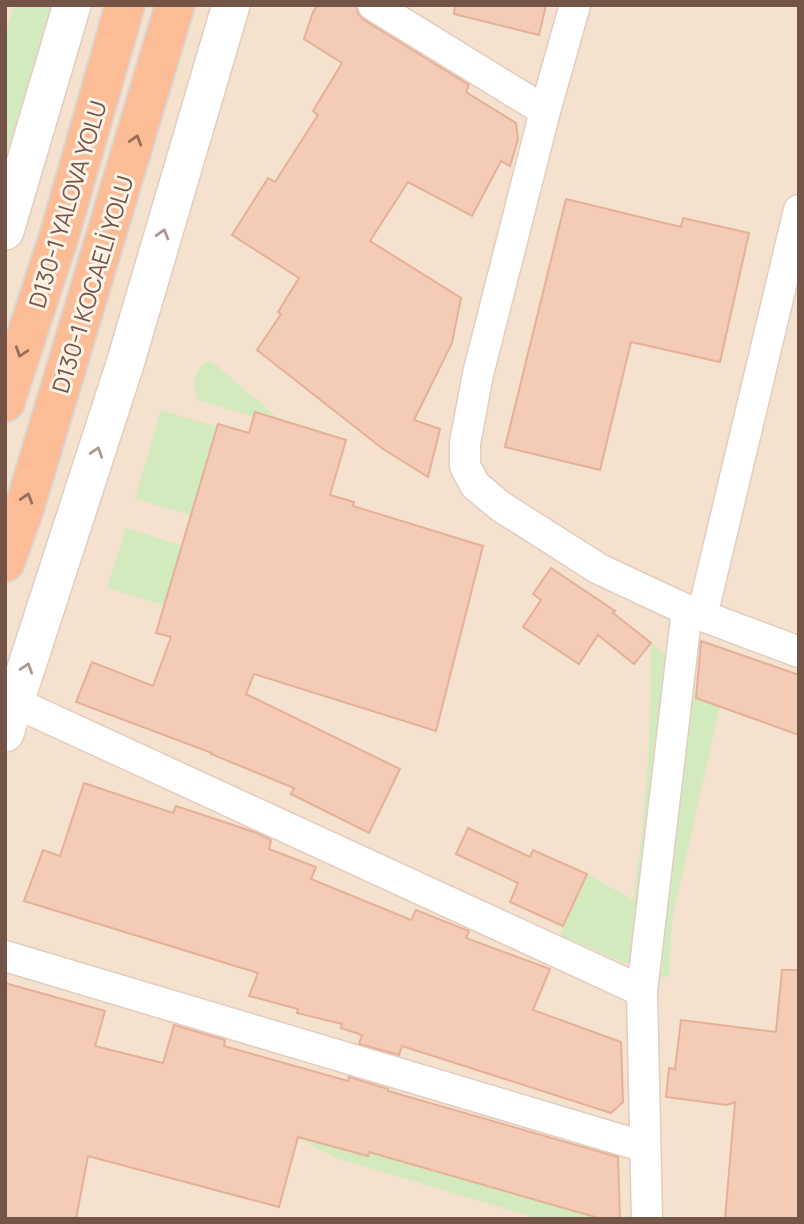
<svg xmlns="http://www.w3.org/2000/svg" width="804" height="1224" font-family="Manrope,sans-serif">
<rect width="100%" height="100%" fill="#fdf0e0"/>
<!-- residential -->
<rect fill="#f4e1ce" x="5" y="5" width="794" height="1214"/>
<!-- grass -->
<g fill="#d3eabf">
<path d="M15,5H52L5,160V33Z"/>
<path d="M209,361L216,365L280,420L255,412L254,417L198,400C191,384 194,370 209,361Z"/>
<path d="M161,410L217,427L191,515L135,499Z"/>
<path d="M126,528L182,546L164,605L107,588Z"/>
<path d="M651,643L667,656L631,963L621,962L560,935L587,874L633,900L643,827L649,744Z"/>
<path d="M695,668L696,698L720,706L672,920L669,976L660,977L657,974Z"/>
<path d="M389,1088L407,1097L390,1158L602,1219H540L333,1157L298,1137L368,1156Z"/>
</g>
<!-- building -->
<g fill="#f3cbb7" stroke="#e6b097" stroke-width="2">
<path d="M318,5H356L358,14L364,20L469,85L466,92L516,123L518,139L510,166L501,161L472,216L408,182L370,241L461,298L452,343L414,420L440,429L428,477L383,449L257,350L281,314L278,312L299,278L232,235L268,178L275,182L318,115L313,111L342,63L304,39L313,12Z"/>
<path d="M455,5H546L539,35L454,14Z"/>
<path d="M566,199L681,227L683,218L749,233L720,362L631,342L600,470L505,447Z"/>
<path d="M255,412L346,440L330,495L354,502L353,506L483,546L436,731L254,674L246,694L400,769L369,833L291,794L294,788L211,754L212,753L76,702L92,662L153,686L171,637L156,633L218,424L249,433Z"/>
<path d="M551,568L615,611L613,613L651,643L634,664L598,635L579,664L523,627L541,600L533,594Z"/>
<path d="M701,641L799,675V735L696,698Z"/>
<path d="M84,783L173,813L176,806L257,833L271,840L269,849L316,867L311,879L411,920L416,910L469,931L466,938L550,969L533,1010L621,1042L623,1102L611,1113L402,1046L399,1055L359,1044L362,1035L341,1028L342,1024L297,1013L298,1009L249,996L258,973L24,901L43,850L60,856Z"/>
<path d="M468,828L530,857L533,850L587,874L563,926L510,902L518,883L456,854Z"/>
<path d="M782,970H799V1219H725L735,1102L727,1105L666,1097L669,1068L675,1069L681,1020L776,1032Z"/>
<path d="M5,983L105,1011L95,1046L163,1063L174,1025L225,1040L224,1046L348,1081L349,1077L388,1089V1091L618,1157L620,1219H602L369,1152L368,1156L298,1137L279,1207L88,1156L76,1219H5Z"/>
</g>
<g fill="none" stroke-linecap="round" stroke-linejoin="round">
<!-- minor casing -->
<g stroke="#e3cdbf" stroke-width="33">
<g id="minor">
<path d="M373,5L545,111"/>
<path d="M575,5L545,111L478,374L465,443V466L475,485L500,506L599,569L687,610L799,652"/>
<path d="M702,616L799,210"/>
<path d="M16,703L642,991L647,1219"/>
<path d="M5,956L645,1147"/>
<path d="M642,991L687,610"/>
</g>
</g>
<!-- tertiary casing -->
<g stroke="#e3cdbf" stroke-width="40">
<g id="tertiary">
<path d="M5,231L72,5"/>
<path d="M5,733L125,364L231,5"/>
</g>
</g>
<!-- trunk casing -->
<g stroke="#dbd3cf" stroke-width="42">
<g id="trunk">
<path d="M5,402L59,236L125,5"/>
<path d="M5,562L24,509L175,5"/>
</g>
</g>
<!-- minor -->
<use href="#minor" stroke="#fff" stroke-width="30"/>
<!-- tertiary -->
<use href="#tertiary" stroke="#fff" stroke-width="37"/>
<!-- trunk -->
<use href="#trunk" stroke="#fcbc96" stroke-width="38"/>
</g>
<!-- one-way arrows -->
<defs><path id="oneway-chevron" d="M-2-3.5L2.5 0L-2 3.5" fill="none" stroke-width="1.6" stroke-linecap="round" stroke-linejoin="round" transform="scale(1.75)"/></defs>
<g stroke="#966e5b">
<use href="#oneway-chevron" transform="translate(136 140) rotate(-73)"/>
<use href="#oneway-chevron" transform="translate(21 352) rotate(108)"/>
<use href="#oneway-chevron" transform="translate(27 498) rotate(-73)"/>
</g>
<g stroke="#ac9891">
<use href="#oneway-chevron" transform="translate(163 234) rotate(-74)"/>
<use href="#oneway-chevron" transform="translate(97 452) rotate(-72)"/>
<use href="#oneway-chevron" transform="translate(27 668) rotate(-72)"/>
</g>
<g text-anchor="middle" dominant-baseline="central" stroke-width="6" stroke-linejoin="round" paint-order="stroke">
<!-- street labels -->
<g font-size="23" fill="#745447" stroke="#fff4e7">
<text transform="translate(67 204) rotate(-73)">D130-1 YALOVA YOLU</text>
<text transform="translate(92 284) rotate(-73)">D130-1 KOCAELİ YOLU</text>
</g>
</g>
<!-- border -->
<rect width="804" height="1224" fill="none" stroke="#745447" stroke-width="14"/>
</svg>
